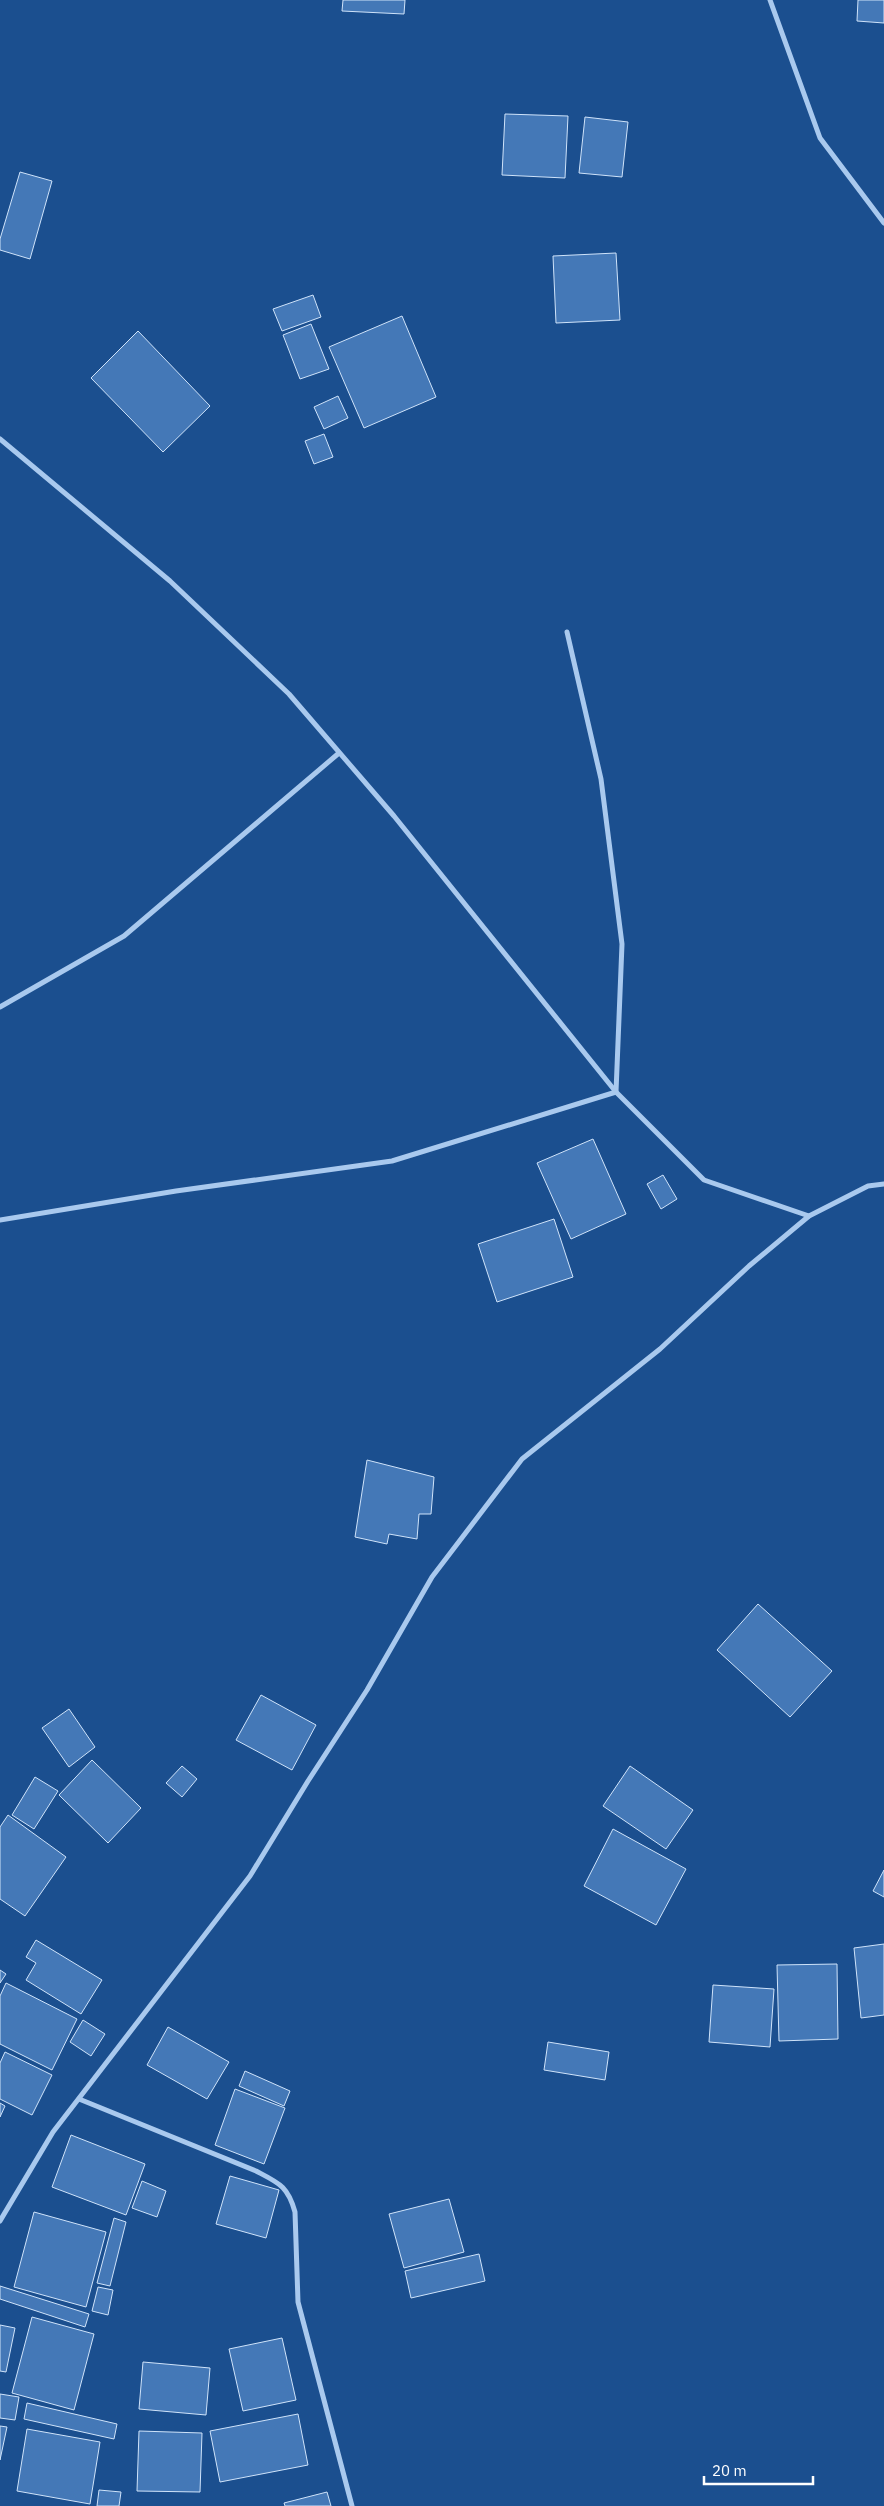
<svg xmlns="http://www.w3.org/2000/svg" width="884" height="2506" font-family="'IBM Plex Sans',sans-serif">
<rect width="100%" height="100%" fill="#1b4f8f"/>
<!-- building -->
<g fill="#4478b7" stroke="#cfe3fa">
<path d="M343,0H405L404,14L342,11Z"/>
<path d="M858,0H884V23L857,21Z"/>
<path d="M505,114L568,116L565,178L502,175Z"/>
<path d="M585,117L628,122L622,177L579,173Z"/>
<path d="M20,172L52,181L30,259L0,250V239Z"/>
<path d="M616,253L620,320L556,323L553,256Z"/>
<path d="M313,295L321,317L282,331L273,309Z"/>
<path d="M402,316L436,397L364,428L329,347Z"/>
<path d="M311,324L329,369L300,379L283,335Z"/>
<path d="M138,331L210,406L163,452L91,378Z"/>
<path d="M338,396L348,418L324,429L314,407Z"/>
<path d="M324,434L333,457L314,464L305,441Z"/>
<path d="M593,1139L626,1214L571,1239L537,1163Z"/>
<path d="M663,1175L677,1199L661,1209L647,1184Z"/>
<path d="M554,1219L573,1277L497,1302L478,1244Z"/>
<path d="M367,1460L434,1477L431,1514H419L417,1539L389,1534L387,1544L355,1537Z"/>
<path d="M758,1604L832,1671L790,1717L717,1650Z"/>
<path d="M261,1695L316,1725L292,1770L236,1740Z"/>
<path d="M69,1709L95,1747L69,1767L42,1728Z"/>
<path d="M92,1760L141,1808L108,1843L59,1795Z"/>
<path d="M182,1766L197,1779L182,1797L166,1783Z"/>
<path d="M630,1766L693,1810L666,1849L603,1806Z"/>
<path d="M35,1777L58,1791L34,1829L12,1815Z"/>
<path d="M8,1815L66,1857L25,1916L0,1899V1827Z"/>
<path d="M613,1829L686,1869L656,1925L584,1886Z"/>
<path d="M884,1870V1897L873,1891Z"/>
<path d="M36,1940L102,1980L81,2014L26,1980L36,1963L26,1957Z"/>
<path d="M884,1944V2015L861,2018L854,1948Z"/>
<path d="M837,1964L838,2039L779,2041L777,1965Z"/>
<path d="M0,1970L6,1974L0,1983Z"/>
<path d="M6,1983L77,2019L52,2070L0,2044V1996Z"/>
<path d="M713,1985L774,1989L770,2047L709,2042Z"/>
<path d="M83,2020L105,2034L91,2056L70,2042Z"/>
<path d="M168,2027L229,2062L207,2099L147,2065Z"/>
<path d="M548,2042L609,2052L605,2080L544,2070Z"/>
<path d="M5,2052L52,2075L32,2115L0,2099V2063Z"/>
<path d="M245,2071L290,2091L284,2106L239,2086Z"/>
<path d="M235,2089L285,2108L264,2164L215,2145Z"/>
<path d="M0,2103L5,2106L0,2117Z"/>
<path d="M71,2135L145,2164L126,2215L52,2187Z"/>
<path d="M230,2176L279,2190L266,2238L216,2224Z"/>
<path d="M142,2181L166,2191L157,2217L132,2208Z"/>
<path d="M449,2199L464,2252L404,2268L389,2214Z"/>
<path d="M34,2212L106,2232L86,2307L14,2287Z"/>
<path d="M114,2218L126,2222L110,2286L97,2283Z"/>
<path d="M479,2254L485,2281L411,2298L405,2271Z"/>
<path d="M0,2286L89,2314L85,2327L0,2299Z"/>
<path d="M98,2287L113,2290L108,2315L92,2311Z"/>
<path d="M32,2317L94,2334L74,2410L12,2393Z"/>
<path d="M0,2325L15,2328L6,2372L0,2371Z"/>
<path d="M282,2338L296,2400L243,2411L229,2349Z"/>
<path d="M143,2362L210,2368L206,2415L139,2409Z"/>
<path d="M0,2394L19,2397L15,2420L0,2418Z"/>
<path d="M27,2403L117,2424L114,2439L24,2419Z"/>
<path d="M298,2414L308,2465L220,2482L210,2431Z"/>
<path d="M0,2426L7,2427L0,2460Z"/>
<path d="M27,2429L100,2442L90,2504L17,2491Z"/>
<path d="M139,2431L202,2433L200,2492L137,2491Z"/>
<path d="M99,2490L121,2492L119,2506H97Z"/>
<path d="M327,2492L331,2506H285L284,2503Z"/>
</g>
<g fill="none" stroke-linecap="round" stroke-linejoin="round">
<!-- minor -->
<g stroke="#a9c9ee" stroke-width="5">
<path d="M770,0L820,138L884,223"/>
<path d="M0,439L170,581L289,694L394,816L616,1092L704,1180L809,1216"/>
<path d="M0,1007L124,936L339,753"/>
<path d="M0,1220L176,1191L392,1161L616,1092L622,944L601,779L567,632"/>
<path d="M79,2099L256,2171C279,2183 288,2186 295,2212L298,2302L352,2506"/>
<path d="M0,2221L53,2132L250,1876L308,1781L367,1690L432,1577L522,1459L660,1349L749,1266L809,1216L868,1186L884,1184"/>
</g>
</g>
<!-- scale -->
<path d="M704 2476v8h109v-8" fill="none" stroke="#ffffff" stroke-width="2.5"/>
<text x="712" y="2476" font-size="15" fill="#ffffff" stroke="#1b4f8f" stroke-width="4" paint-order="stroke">20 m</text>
</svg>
